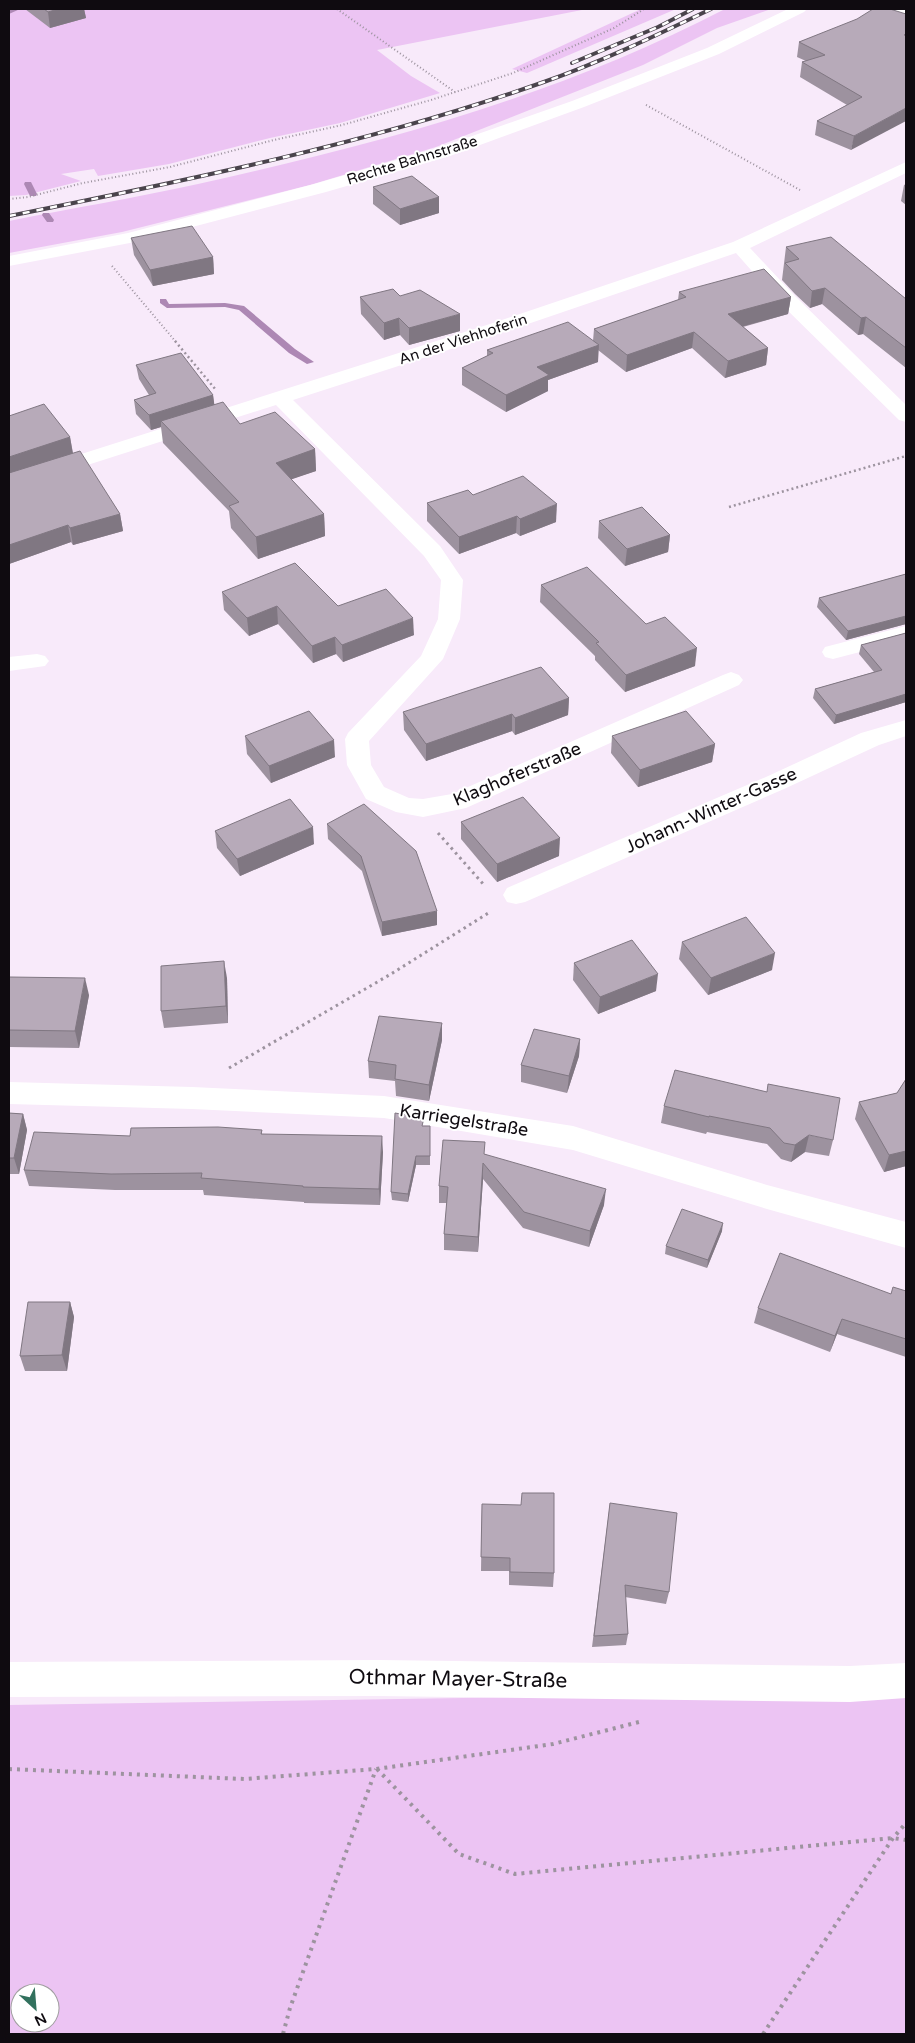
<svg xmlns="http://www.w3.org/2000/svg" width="915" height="2043" font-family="'Varela Round',sans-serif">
<rect width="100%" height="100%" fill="#f8eafa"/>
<!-- green -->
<g fill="#ecc4f3" fill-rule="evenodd">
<path d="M9,9H587L377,50L411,76L440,93L340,123L270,138L169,164L98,176L94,169L61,174L81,181L26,195L9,196Z"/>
<path d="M641,9H676L527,73L512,69Z"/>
<path d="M725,9H771L717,28L643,65L436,147L310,185L122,232L9,253V221C72,208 135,198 198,184C379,144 560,95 725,9Z"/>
<path d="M906,1666V2034H9V1705L530,1697ZM20,1993H50V2023H20Z"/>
</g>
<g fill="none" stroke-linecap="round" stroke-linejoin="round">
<!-- stream -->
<g fill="#ad88b4" fill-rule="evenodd">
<path d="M12,9H20L9,14V10Z"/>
<path d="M25,182H31L37,194L36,196H30L24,184Z"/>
<path d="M43,213H49L54,220L53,222H47L42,215Z"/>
<path d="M160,299H166L169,304L225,303L244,306L295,349L314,362L307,364L289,353L239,310L225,307L167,308L160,303Z"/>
</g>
<!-- path-far3 -->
<g stroke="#9d939f" stroke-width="2" stroke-dasharray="1 2.5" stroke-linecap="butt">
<path d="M337,9L455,92"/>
<path d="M646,105L800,190"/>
<path d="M9,199L28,197L83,183L170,167L274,140L342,125L431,100L513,73L614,28L644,9"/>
<path d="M112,266L176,342"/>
</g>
<!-- path-far2 -->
<g stroke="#9d939f" stroke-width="2.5" stroke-dasharray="2 3" stroke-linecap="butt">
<path d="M175,341L216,390"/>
<path d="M729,507L906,456"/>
</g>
<!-- path-far1 -->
<g stroke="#9d939f" stroke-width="3" stroke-dasharray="2.5 4" stroke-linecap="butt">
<path d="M438,833L485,886"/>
<path d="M229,1068L391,974L490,912"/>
</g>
<!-- path -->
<g stroke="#9d939f" stroke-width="4" stroke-dasharray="3 5" stroke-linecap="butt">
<path d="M9,1769L244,1779L376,1769L553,1744L643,1721"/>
<path d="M377,1769L459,1854L515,1874L893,1838L906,1840"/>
<path d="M283,2034L290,2008L376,1769"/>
<path d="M763,2034L893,1838L906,1823"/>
</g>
<!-- minor -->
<g fill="#fff" fill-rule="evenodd">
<path d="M788,9H807L804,12L719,54L584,107L450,156L326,192L135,242L9,266V256L128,233L314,184L438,148L572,101L707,48Z"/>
<path d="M891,9H906V15L894,12Z"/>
<path d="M906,162V173L750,248L794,295L906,405V422L899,420L780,303L736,253L507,331L293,400L440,546L463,580L460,619L443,659L369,741L371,765L384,787L409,798L423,799L452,794L723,675L731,672L739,675L743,680L739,685L466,808L423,817L396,812L366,799L347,765L345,739L348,733L421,656L438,619L441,580L424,556L276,405L9,490V477L493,323L733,242Z"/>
<path d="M906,626V640L833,659L825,657L822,652L825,647Z"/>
<path d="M37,654L45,656L49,661L45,666L9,671V657Z"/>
<path d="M906,720V736L879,745L784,789L525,902L516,904L507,902L503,895L507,888L766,777L861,733Z"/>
<path d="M9,1082L192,1087L384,1096L573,1126L767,1185L906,1222V1248L767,1209L573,1150L384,1118L192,1109L9,1104Z"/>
<path d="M378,1660L850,1666L906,1663V1698L850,1702L378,1696L9,1697V1662Z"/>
</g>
<!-- rail casing -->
<g stroke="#4a444c" stroke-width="4">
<g id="rail">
<path d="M572,63L658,27L693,9"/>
<path d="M9,216C188,180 368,144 541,83C599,63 655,36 711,9"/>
</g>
</g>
<!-- rail -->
<use href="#rail" stroke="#fff" stroke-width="2.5" stroke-dasharray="7" stroke-linecap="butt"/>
</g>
<!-- wall -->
<g fill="#9d929f">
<path d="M25,9H84L86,18L50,28Z"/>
<path d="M890,9L851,150L815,135L817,121L847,105L800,77L802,62L806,61L797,57L799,42Z"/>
<path d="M906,184V205L901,201L904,185Z"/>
<path d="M373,187L439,197V213L400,225L373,204Z"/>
<path d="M131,238L213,257L214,274L153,286L134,255Z"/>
<path d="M786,247L906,299V368L863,334L858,335L822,304L810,308L795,294L782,280Z"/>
<path d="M679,292L791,297L788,314L743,327L768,348L766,365L725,378L692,348L626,372L598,350V362L548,380V391L506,412L462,385V368L487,356V350L593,341L594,329L678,300Z"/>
<path d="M400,296L460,331L409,345L400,335L384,340L361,314L360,297Z"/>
<path d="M136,365L213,395L214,404L240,424L315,449L316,471L291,479L324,514L325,536L258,559L231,528L229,511L163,443L161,427L151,430L136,414L134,400L149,395L139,379Z"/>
<path d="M9,416L70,437L73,453L120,514L123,531L73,545L71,542L9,564Z"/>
<path d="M473,495L556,522L520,536L516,533L459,554L427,521V503Z"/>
<path d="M599,521L670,535L668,552L625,566L598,538Z"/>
<path d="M906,574V625V624L846,640L817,607L819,598Z"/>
<path d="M541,585L646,624L695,666L625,692L595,660V656L540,602Z"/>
<path d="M222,592L338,606L414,635L343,662L336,654L313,663L278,624L249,636L224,610Z"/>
<path d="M906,633V702L834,724L813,698L815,689L874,672L859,654L861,645Z"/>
<path d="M569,698L568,715L515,735L512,731L426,761L404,730L403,712Z"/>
<path d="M245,736L335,757L271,783L247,754Z"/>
<path d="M612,736L715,744L712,762L638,787L611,753Z"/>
<path d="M461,822L559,856L497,882L461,839Z"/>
<path d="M327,824L437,925L382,936L362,871L328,839Z"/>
<path d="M215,831L314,844L240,876L217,848Z"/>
<path d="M682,942L772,970L708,995L679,959Z"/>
<path d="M574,963L656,991L598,1014L573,980Z"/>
<path d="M9,977L89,995L79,1048L9,1047Z"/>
<path d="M227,978L228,1023L164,1028L161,1011Z"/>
<path d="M442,1023V1040L429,1101L396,1096L395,1081L369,1078L368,1061Z"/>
<path d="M580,1039L579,1056L567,1093L521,1082V1065Z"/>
<path d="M906,1079V1166L884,1172L855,1119L859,1102L897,1093Z"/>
<path d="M664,1106L833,1140L829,1156L805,1152L791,1162L781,1159L767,1144L707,1132L706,1134L661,1123Z"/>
<path d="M9,1113L23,1114L27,1130L19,1174H9Z"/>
<path d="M424,1126H430V1165H416L408,1202L392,1200L391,1192Z"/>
<path d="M262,1130V1134L383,1152L380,1205L304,1203V1202L204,1195L203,1190H115L29,1186L24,1170L130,1136Z"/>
<path d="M485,1154L604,1205L589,1247L523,1228L483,1179L478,1252L444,1250V1234L447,1203H439V1186Z"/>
<path d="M722,1231L707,1268L665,1254L666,1246Z"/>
<path d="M906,1291V1357L837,1334L830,1352L754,1323L758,1308L891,1294Z"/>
<path d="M70,1302L74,1317L67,1371H25L20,1356Z"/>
<path d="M610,1503L669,1592L666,1604L625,1597L628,1634L626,1645L592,1647Z"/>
<path d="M482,1504L554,1573L553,1587L509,1585V1571H481Z"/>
</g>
<!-- shaded-wall -->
<g fill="#807782">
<path d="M58,9H84L86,18L50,28L48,12Z"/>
<path d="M906,108V121L851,150L854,136Z"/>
<path d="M439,197V213L400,225V209Z"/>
<path d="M213,257L214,274L153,286L150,270Z"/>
<path d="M825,288L822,304L810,308L812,291Z"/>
<path d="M791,297L788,314L726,331L728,314Z"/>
<path d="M460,314V331L409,345V328Z"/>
<path d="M866,317L863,334L858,335L861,318Z"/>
<path d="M399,318L400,335L384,340V323Z"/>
<path d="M694,332L692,348L626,372L627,355Z"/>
<path d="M599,345L598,362L548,380V391L506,412V395L537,367Z"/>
<path d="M768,348L766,365L725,378L728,361Z"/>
<path d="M213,395L215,409L161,421V427L151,430L149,415Z"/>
<path d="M70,437L73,455L9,475V457Z"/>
<path d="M315,449L316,471L278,484L276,463Z"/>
<path d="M557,504L556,522L520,536V519Z"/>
<path d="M120,514L123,531L73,545L70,528Z"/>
<path d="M324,514L325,536L258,559L256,537Z"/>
<path d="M517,516L516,533L459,554V537Z"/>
<path d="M68,525L71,542L9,564V545Z"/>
<path d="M670,535L668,552L625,566L627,549Z"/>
<path d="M277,606L278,624L249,636L247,618Z"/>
<path d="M906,616V624L846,640L848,631Z"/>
<path d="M413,618L414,635L343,662L342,645Z"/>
<path d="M335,637L336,654L313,663L312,646Z"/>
<path d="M697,648L695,666L625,692L626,675Z"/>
<path d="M906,694V702L834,724L836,715Z"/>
<path d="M569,698L568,715L515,735V718Z"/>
<path d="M512,714V731L426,761V744Z"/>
<path d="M334,740L335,757L271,783L269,766Z"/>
<path d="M715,744L712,762L638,787L640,770Z"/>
<path d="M313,827L314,844L240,876L237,859Z"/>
<path d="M560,838L559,856L497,882V864Z"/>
<path d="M437,911V925L382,936V922Z"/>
<path d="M775,953L772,970L708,995L711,978Z"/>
<path d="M224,961L227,978L228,1023L226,1006Z"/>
<path d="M658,974L656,991L598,1014L600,997Z"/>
<path d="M85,978L89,995L79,1048L75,1031Z"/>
<path d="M442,1023V1040L429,1101V1085Z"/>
<path d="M580,1039L579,1056L567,1093L569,1076Z"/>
<path d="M23,1114L27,1130L19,1174L14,1158Z"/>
<path d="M809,1135L805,1152L791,1162L795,1145Z"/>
<path d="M382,1136L383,1152L380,1205L379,1189Z"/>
<path d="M906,1151V1166L884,1172L889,1155Z"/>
<path d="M416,1156V1165L408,1202V1194Z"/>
<path d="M483,1163V1179L478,1252V1237Z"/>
<path d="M606,1189L604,1205L589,1247L590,1231Z"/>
<path d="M723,1223L722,1231L707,1268L708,1260Z"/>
<path d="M70,1302L74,1317L67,1371L62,1355Z"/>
<path d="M842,1319L837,1334L830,1352L835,1336Z"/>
</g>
<!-- building -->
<g fill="#b7aab9" stroke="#807782">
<path d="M44,9H58L48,12Z"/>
<path d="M873,9H890L906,14V34L904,35H906V108L854,136L817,121L862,97L802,62L825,55L799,42L857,19Z"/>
<path d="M412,176L439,197L400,209L373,187Z"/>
<path d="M192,226L213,257L150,270L131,238Z"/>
<path d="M831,237L906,299V348L866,317L861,318L825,288L812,291L785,263L799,259L786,247Z"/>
<path d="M764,269L791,297L728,314L768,348L728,361L694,332L627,355L594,329L686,297L679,292Z"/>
<path d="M393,289L400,296L420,290L460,314L409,328L399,318L384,323L360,297Z"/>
<path d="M568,322L599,345L537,367L549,375L506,395L462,368L493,353L487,350Z"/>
<path d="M181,353L213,395L149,415L134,400L156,393L136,365Z"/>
<path d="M223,402L240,424L275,412L315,449L276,463L324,514L256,537L229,506L239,502L161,421Z"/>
<path d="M44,404L70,437L9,457V416Z"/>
<path d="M80,451L120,514L70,528L68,525L9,545V473Z"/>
<path d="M523,476L557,504L520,519L517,516L459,537L427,503L468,490L473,495Z"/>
<path d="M642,507L670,535L627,549L599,521Z"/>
<path d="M295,563L338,606L386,589L413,618L342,645L335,637L312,646L277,606L247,618L222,592Z"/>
<path d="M587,567L646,624L665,617L697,648L626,675L596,643L599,642L541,585Z"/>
<path d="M906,574V616L848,631L819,598Z"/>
<path d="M906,633V694L836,715L815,689L882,670L861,645Z"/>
<path d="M541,667L569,698L515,718L512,714L426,744L403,712Z"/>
<path d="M309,711L334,740L269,766L245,736Z"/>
<path d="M686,711L715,744L640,770L612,736Z"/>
<path d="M523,797L560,838L497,864L461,822Z"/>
<path d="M290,799L313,827L237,859L215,831Z"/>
<path d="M364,804L416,851L437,911L382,922L361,856L327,824Z"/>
<path d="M746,917L775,953L711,978L682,942Z"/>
<path d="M632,940L658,974L600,997L574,963Z"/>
<path d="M224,961L226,1006L161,1011V966Z"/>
<path d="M9,977L85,978L75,1031L9,1030Z"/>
<path d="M379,1016L442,1023L429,1085L395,1079L396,1065L368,1061Z"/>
<path d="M534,1029L580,1039L569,1076L521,1065Z"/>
<path d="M675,1070L767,1092L768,1084L840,1098L833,1140L809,1135L795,1145L784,1143L770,1128L709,1116V1117L664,1106Z"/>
<path d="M906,1079V1151L889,1155L859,1102L897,1093Z"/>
<path d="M9,1113L23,1114L14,1158H9Z"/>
<path d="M395,1113L424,1118L422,1126H430V1156H416L408,1194L391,1192Z"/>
<path d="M218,1127L262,1130L261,1134L382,1136L379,1189L303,1187V1186L201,1178L202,1173L111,1174L24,1170L34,1132L130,1136L131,1128Z"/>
<path d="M443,1140L485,1142L484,1154L606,1189L590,1231L524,1212L483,1163L478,1237L444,1234L448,1187L439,1186Z"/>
<path d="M682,1209L723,1223L708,1260L666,1246Z"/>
<path d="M780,1253L891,1294L893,1287L906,1291V1339L842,1319L835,1336L758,1308Z"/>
<path d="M28,1302H70L62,1355L20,1356Z"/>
<path d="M522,1493H554V1573L510,1572V1558L481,1557L482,1504L521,1505Z"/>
<path d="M610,1503L677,1513L669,1592L625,1585L628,1634L594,1636Z"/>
</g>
<g text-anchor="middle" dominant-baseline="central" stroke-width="4" stroke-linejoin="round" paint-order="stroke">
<!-- far-street labels -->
<g font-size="15" fill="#0f0b10" stroke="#fff">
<text transform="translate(412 160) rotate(-17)">Rechte Bahnstraße</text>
<text transform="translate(463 339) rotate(-18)">An der Viehhoferin</text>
</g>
<!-- street labels -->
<g font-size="18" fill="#0f0b10" stroke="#fff">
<text transform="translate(517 774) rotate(-23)">Klaghoferstraße</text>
<text transform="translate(711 810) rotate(-24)">Johann-Winter-Gasse</text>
<text transform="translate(464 1120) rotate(9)">Karriegelstraße</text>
</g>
<!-- near-street labels -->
<g font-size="21" fill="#0f0b10" stroke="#fff">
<text transform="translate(458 1679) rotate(1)">Othmar Mayer-Straße</text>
</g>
</g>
<!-- border -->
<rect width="915" height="2043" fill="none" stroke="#0f0b10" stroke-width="20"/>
<!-- north arrow -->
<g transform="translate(35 2008) rotate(154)"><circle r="24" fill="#ffffff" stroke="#9f9d9f"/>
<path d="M0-4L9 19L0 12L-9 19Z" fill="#32715e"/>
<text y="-8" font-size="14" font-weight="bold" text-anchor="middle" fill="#0f0b10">N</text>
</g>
</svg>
